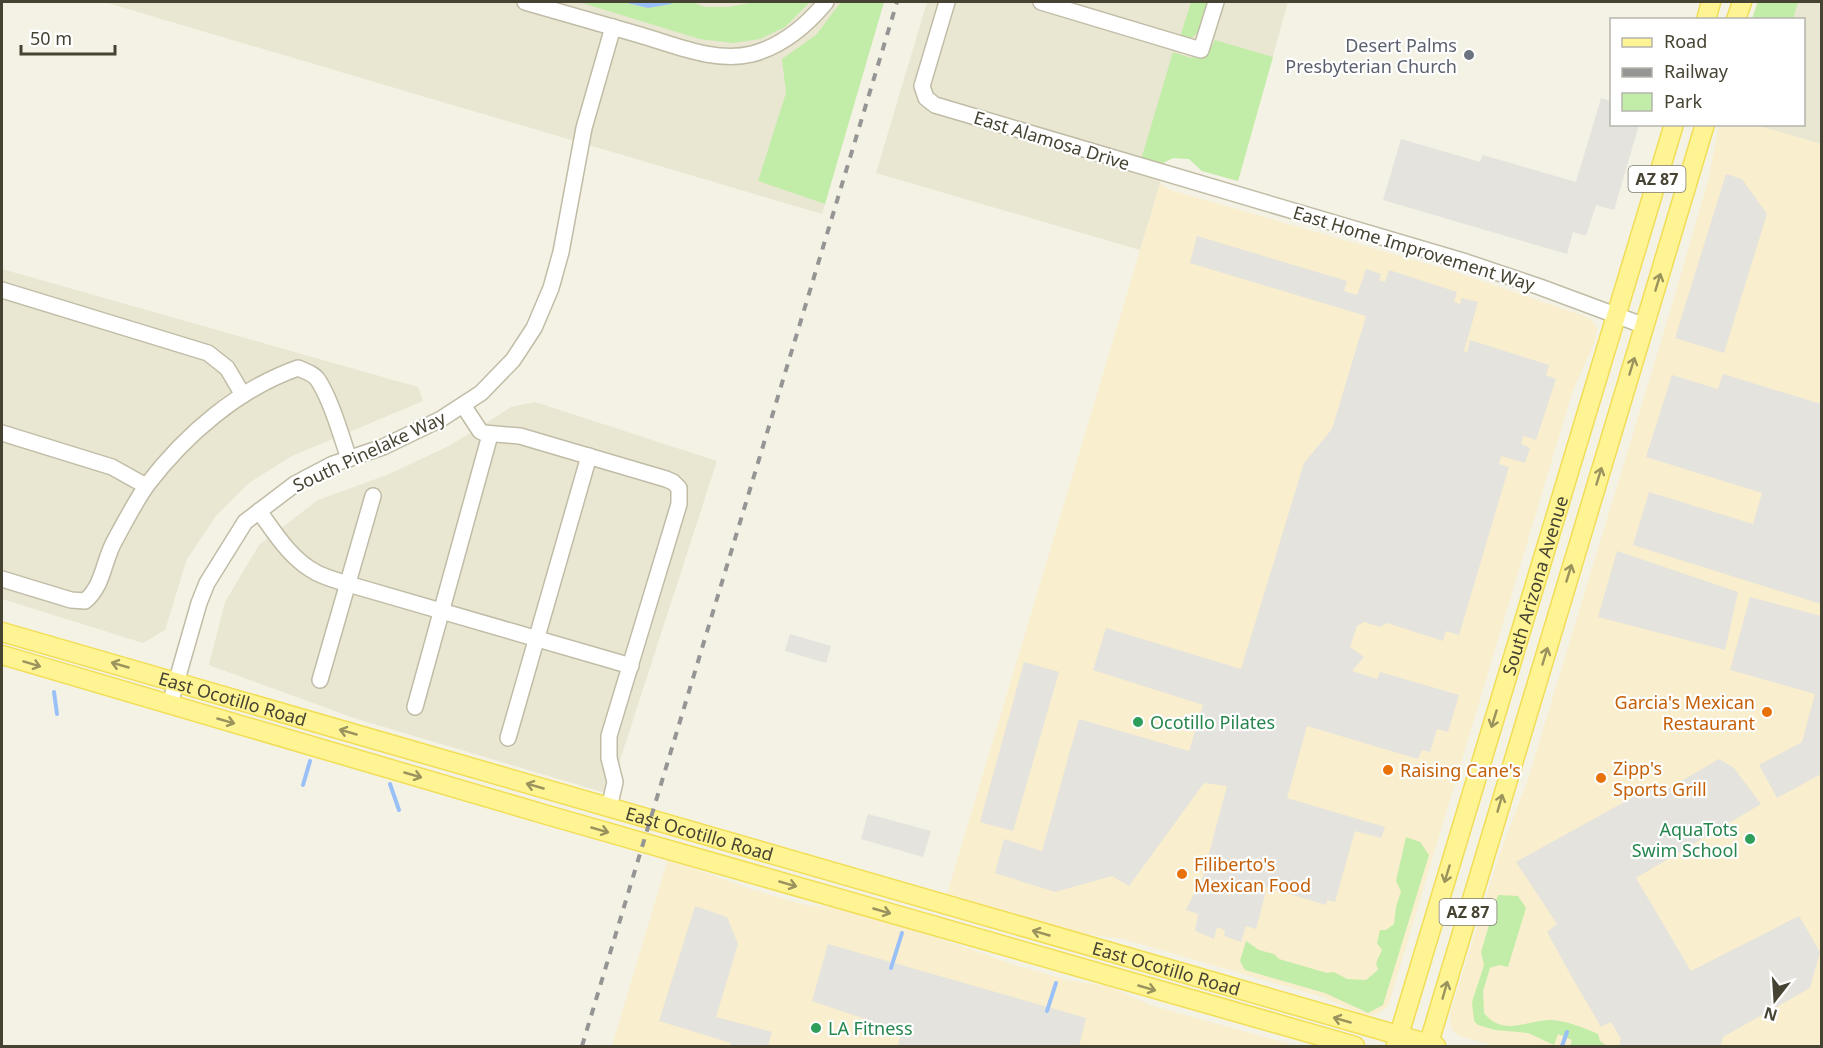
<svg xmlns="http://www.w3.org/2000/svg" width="1823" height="1048" font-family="'Noto Sans',sans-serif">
<rect width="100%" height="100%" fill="#f4f2e4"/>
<!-- residential -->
<g fill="#e9e6d2">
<path d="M104,2H884L822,214Z"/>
<path d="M927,2H1288L1238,181L1202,171L1189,159L1173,158L1163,163L1160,184L1140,250L876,173Z"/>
<path d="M1757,2H1821V144L1756,125L1804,124V20H1752Z"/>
<path d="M2,269L418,387L423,401L292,456L249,483L216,516L187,559L165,630L143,643L2,599Z"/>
<path d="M535,402L717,461L609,794L354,718L209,665L225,602L259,545L318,500L387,475L449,446L511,407Z"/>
</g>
<!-- commercial -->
<g fill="#f9eecd">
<path d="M1719,125H1756L1821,144V1046H1496L1460,1036L1453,1031L1451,1026L1450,1014L1498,859L1528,779L1670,312L1708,181Z"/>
<path d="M1160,184L1170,190L1455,272L1584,316L1592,320L1597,328L1595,341L1573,390L1388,1006L1376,1015H1363L1323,997L1123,939L1073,932L947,894Z"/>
<path d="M668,859L747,888L805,905L839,908L912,929L1012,964L1067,980L1108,986L1150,1005L1296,1046H612Z"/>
</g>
<!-- green -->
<g fill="#c2eda8">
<path d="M579,2H623L648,8L671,4L673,2H692L705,7H729L754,2H810L785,27L760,39L733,43L700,39Z"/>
<path d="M841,2H884L825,204L758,181L786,93L782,59L816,35Z"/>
<path d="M1191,2H1210L1203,29L1191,38L1180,37Z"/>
<path d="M1758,2H1798L1793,19H1752Z"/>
<path d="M1215,40L1273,57L1238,181L1202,171L1189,159L1173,158L1163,163L1141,160L1173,52L1191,58L1209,51Z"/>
<path d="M1406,837L1420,842L1429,855L1383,1005L1368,1013L1325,993L1245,970L1240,961L1246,941L1259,950L1274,954L1279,959L1327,973L1334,972L1347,979L1366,980L1378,970L1376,963L1382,950L1377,943L1380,930H1386L1394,924L1396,907L1401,891L1396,881Z"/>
<path d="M1498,895L1518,896L1526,908L1508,967L1499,965L1490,968L1483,991L1484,1013C1504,1038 1528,1019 1552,1020C1567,1021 1585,1028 1598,1034L1600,1041L1607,1046H1570L1572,1040L1558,1034L1554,1045L1528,1033L1495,1030L1478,1025L1474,1021L1472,1002L1484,965L1481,952Z"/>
</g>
<!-- parking -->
<g fill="#e4e3dd">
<path d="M1601,98L1611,101L1612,124L1639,125L1614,210L1596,205L1586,236L1573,232L1567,254L1383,200L1401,139L1480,162L1483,155L1576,182Z"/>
<path d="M1726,174L1742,179L1767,214L1724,353L1675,338Z"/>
<path d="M1197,236L1347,281L1344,291L1357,295L1366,269L1381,274L1379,280L1385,282L1389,270L1457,292L1454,302L1460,304L1462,298L1478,302L1464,351L1467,352L1470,340L1549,365L1546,375L1556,379L1536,440L1523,436L1521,444L1530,448L1525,463L1501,456L1499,464L1509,467L1459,635L1446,631L1443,641L1387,623L1380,627L1364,622L1357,626L1350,647L1364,657L1352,671L1377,679L1380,672L1459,695L1448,732L1437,729L1430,752L1422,750L1418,759L1307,726L1287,798L1385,827L1381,838L1355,831L1335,902L1327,900L1326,905L1263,886L1262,890L1266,891L1256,929L1246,926L1241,942L1224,936L1225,930L1217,927L1214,939L1195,931L1198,914L1186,910L1203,876L1227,786L1204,783L1129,886L1112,876L1055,892L995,873L1004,839L1042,851L1079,719L1189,751L1203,705L1093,670L1106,628L1241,669L1304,463L1332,429L1366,316L1190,263Z"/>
<path d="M1723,374L1821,404V604L1633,545L1649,492L1753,524L1762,493L1646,457L1672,375L1718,389Z"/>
<path d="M1617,551L1738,592L1725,650L1598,617Z"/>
<path d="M1750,597L1821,616V774L1777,798L1759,765L1802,742L1815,694L1730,670Z"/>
<path d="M790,634L831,646L826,663L785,651Z"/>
<path d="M1024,662L1059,672L1013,831L980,822Z"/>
<path d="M1719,759L1734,768L1761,804L1636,878L1691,971L1799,916L1820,952L1810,988L1723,1037L1720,1046H1619L1621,1039L1611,1022L1601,1027L1569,972L1547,932L1557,924L1516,862L1655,785L1659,794Z"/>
<path d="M868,814L931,831L923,857L861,839Z"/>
<path d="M695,906L727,917L738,944L716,1017L772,1032L768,1046H729L731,1043L659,1021Z"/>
<path d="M828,944L1086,1018L1079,1046H898L901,1031L812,1001Z"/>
</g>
<!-- water -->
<path fill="#9ac0f8" d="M623,2H673L671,4L648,8Z"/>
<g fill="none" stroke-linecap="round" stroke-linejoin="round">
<!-- stream -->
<g stroke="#9ac0f8" stroke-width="4">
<path d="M54,692L57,714"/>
<path d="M390,784L399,810"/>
<path d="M303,785L310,761"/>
<path d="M891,968L902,933"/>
<path d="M1047,1011L1056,983"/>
<path d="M1562,1046L1567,1032"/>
</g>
<!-- minor casing -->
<g stroke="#c1bca6" stroke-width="18">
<g id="minor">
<path d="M525,2C564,13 602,24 640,35C675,45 715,63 752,54C782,46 807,25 826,2"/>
<path d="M947,2L922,86L926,98L935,105L1466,262L1540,287L1645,326"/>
<path d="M1041,2L1201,50L1216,2"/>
<path d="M2,290L208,353L227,368L243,395"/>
<path d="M463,405L480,431L484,433L520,436L666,479L673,482L679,488V504L609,736V758L615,782L609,808"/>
<path d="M2,433L112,467L146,486"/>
<path d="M259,511C275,533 291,560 317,573C327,578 338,581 348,584L631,666"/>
<path d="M2,579L71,600L85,601C104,585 103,561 115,540C125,522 135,502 147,485C185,435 238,389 298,368C305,371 314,374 318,380C331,400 341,435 349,459"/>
<path d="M320,680L373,496"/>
<path d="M170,704L199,603L207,583L245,522L295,484L333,464L383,447L441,419L481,393L513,360L534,328L551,288L561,252L584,128L613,27"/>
<path d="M415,707L490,435"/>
<path d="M508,738L589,456"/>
</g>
</g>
<!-- major casing -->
<g stroke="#f1de56" stroke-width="21">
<g id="major">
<path d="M1706,20L1711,2"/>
<path d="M1736,20L1742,2"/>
<path id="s1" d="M2,632L1436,1046"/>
<path d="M2,655L547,815L1355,1046"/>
<path id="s2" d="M1396,1045L1674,124"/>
<path d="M1428,1046L1705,124"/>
</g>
</g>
<!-- minor -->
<use href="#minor" stroke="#fff" stroke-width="15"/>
<!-- major -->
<use href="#major" stroke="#fff493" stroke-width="18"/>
<!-- rail -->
<path stroke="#959595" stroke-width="4" stroke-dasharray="8 8" stroke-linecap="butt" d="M582,1046L897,2"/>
</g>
<!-- one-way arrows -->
<defs><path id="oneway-shaft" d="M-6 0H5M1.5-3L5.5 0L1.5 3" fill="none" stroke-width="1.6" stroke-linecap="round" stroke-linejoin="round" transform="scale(1.5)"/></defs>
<g stroke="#9a935e">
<use href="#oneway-shaft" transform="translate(1658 282) rotate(-73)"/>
<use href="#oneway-shaft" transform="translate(1632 366) rotate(-73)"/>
<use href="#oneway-shaft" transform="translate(1599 476) rotate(-73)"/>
<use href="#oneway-shaft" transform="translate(1569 573) rotate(-73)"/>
<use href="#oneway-shaft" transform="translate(1545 656) rotate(-73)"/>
<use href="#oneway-shaft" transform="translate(32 664) rotate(17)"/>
<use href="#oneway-shaft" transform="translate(120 665) rotate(-164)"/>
<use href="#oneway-shaft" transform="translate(1494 719) rotate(107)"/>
<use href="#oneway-shaft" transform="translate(226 721) rotate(16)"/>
<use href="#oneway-shaft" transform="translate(348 732) rotate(-164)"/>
<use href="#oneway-shaft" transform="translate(413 775) rotate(16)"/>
<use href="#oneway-shaft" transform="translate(535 786) rotate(-164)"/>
<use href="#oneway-shaft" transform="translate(1500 803) rotate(-74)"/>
<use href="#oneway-shaft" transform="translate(600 830) rotate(16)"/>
<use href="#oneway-shaft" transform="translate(1447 874) rotate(107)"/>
<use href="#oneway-shaft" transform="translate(788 884) rotate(16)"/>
<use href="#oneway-shaft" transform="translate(882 911) rotate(16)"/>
<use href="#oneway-shaft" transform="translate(1041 933) rotate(-164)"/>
<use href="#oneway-shaft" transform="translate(1147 988) rotate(16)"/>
<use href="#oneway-shaft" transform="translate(1445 990) rotate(-74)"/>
<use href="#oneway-shaft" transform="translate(1342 1020) rotate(-164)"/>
</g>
<!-- markers -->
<circle fill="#6b7280" stroke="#fff" stroke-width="2" cx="1469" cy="55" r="6"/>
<g fill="#e8710a" stroke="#fff" stroke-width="2">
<circle cx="1767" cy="712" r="6"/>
<circle cx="1388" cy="770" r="6"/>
<circle cx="1601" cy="778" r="6"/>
<circle cx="1182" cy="874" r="6"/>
</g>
<g fill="#2e9e5b" stroke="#fff" stroke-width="2">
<circle cx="1138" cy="722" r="6"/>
<circle cx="1750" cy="839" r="6"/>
<circle cx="816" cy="1028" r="6"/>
</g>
<g text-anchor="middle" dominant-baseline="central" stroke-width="4.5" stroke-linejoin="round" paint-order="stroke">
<!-- shield labels -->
<g fill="#fff" stroke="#7e7b70" stroke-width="1.5">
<rect x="1628.5" y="166" width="57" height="26" rx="4.5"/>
<rect x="1439.5" y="899" width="57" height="26" rx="4.5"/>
</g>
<g font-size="16" font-weight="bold" fill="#474333">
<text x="1657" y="179">AZ 87</text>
<text x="1468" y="912">AZ 87</text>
</g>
<!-- worship labels -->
<g font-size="18" fill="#5b616d" stroke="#fff" text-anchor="end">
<text x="1457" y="45">Desert Palms<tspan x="1457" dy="21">Presbyterian Church</tspan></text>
</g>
<!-- street labels -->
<g font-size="18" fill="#474333" stroke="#fff">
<text transform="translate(1052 140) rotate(17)">East Alamosa Drive</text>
<text transform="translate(1414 248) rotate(17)">East Home Improvement Way</text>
<text transform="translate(369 451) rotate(-25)">South Pinelake Way</text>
<text stroke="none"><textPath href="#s2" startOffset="480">South Arizona Avenue</textPath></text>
<text stroke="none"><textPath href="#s1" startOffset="240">East Ocotillo Road</textPath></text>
<text stroke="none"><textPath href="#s1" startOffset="726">East Ocotillo Road</textPath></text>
<text stroke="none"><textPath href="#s1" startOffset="1212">East Ocotillo Road</textPath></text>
</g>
<!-- food labels -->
<g font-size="18" fill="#c56008" stroke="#fff" text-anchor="start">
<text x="1755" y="702" text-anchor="end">Garcia's Mexican<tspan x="1755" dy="21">Restaurant</tspan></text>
<text x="1613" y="768">Zipp's<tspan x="1613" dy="21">Sports Grill</tspan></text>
<text x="1400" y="770">Raising Cane's</text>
<text x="1194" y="864">Filiberto's<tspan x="1194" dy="21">Mexican Food</tspan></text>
</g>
<!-- leisure labels -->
<g font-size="18" fill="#27864d" stroke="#fff" text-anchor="start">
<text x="1150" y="722">Ocotillo Pilates</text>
<text x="1738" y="829" text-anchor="end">AquaTots<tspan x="1738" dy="21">Swim School</tspan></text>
<text x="828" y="1028">LA Fitness</text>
</g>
</g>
<!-- border -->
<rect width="1823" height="1048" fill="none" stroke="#474333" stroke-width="6"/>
<!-- legend -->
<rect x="1610" y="18" width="195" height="108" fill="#ffffff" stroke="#b5b4ad" stroke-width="1.5"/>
<rect x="1622" y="38" width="30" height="9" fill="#fff493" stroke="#b5b4ad" stroke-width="1.5"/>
<text x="1664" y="48" font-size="18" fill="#474333">Road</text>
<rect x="1622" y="68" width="30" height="9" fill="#959595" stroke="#b5b4ad" stroke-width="1.5"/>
<text x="1664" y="78" font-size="18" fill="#474333">Railway</text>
<rect x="1622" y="93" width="30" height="18" fill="#c2eda8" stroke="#b5b4ad" stroke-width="1.5"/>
<text x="1664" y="108" font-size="18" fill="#474333">Park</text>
<!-- north arrow -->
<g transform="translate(1775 1000) rotate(197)" stroke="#ffffff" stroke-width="4.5" paint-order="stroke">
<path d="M0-4.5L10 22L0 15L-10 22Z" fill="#474333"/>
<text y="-9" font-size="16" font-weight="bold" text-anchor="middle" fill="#474333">N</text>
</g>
<!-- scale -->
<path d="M21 45v9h94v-9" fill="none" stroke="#474333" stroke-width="3"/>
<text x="30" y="45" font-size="18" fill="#474333" stroke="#ffffff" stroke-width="4.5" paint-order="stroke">50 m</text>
</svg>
